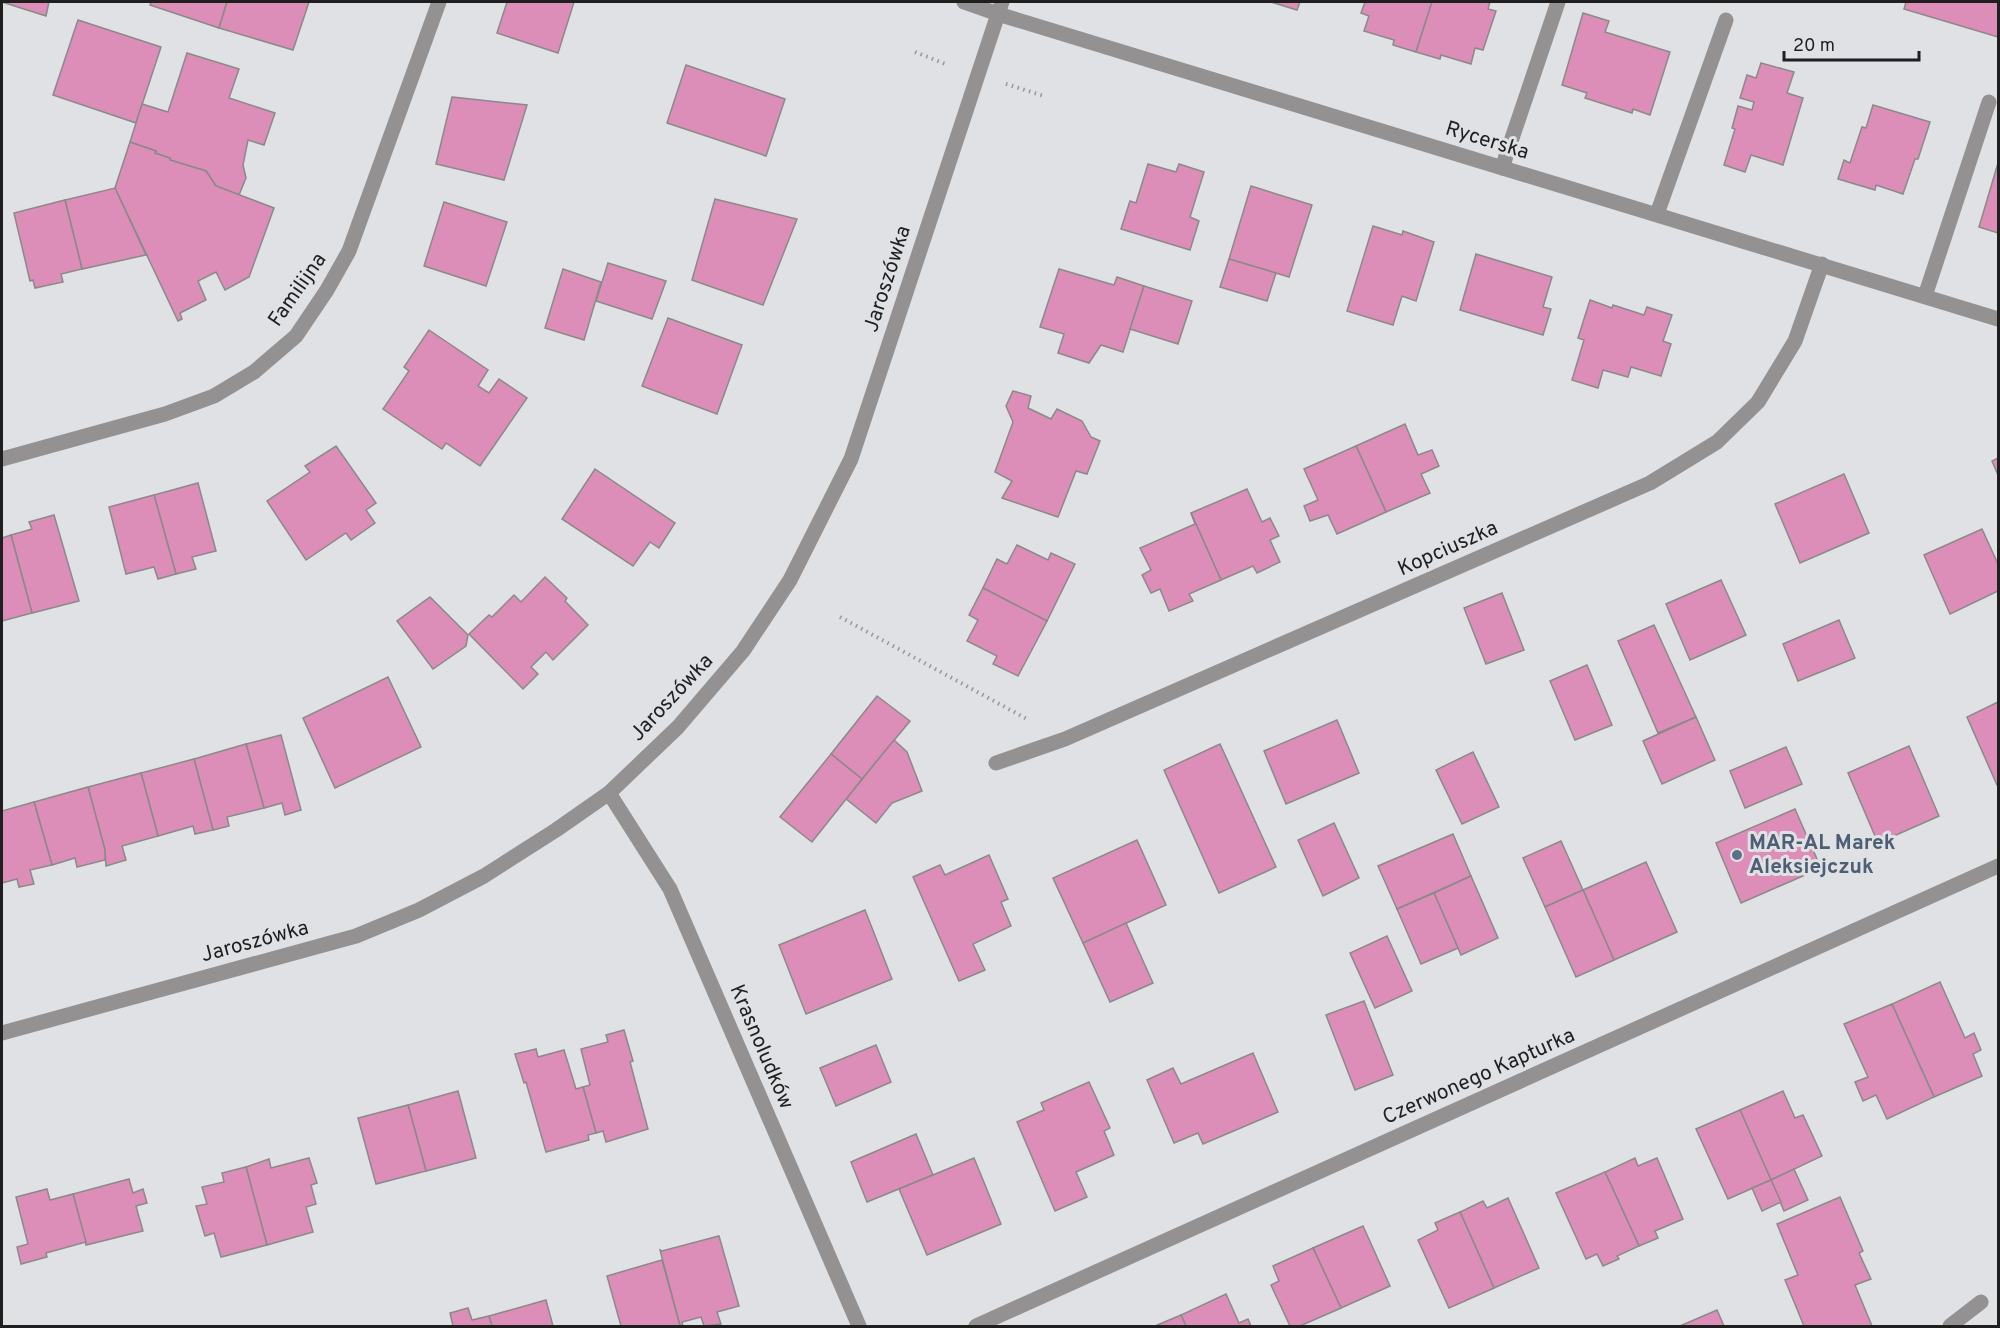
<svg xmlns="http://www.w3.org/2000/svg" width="2000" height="1328" font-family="Overpass,sans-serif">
<rect width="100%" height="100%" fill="#dfe1e4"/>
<!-- building -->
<g fill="#dc8eb8" stroke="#8c898a" stroke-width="1.5">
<path d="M2,2H49L46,16Z"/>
<path d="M151,2H227L219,28L150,5Z"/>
<path d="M227,2H309L293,50L219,28Z"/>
<path d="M507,2H574L558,53L497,33Z"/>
<path d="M1271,2H1300L1297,10Z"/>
<path d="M1365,2H1432L1416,52L1393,45L1394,40L1364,31L1369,16L1361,13Z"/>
<path d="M1432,2H1490L1488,9L1496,11L1483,50L1475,48L1471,64L1441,55L1440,59L1416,52Z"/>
<path d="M1906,2H1998V37L1904,9Z"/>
<path d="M1583,13L1609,21L1605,32L1670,52L1650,115L1633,109L1632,113L1585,98L1587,93L1562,85Z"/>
<path d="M78,20L161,47L136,123L53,95Z"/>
<path d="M187,53L239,69L229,98L275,113L264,145L248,140L243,165L246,178L239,195L216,186L206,171L170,160V158L155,153L156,151L130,142L142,104L168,112Z"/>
<path d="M1761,63L1794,72L1787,93L1803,98L1783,165L1751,155L1745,172L1724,165L1735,129L1732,128L1738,106L1752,110L1754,102L1740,98L1747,75L1756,78Z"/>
<path d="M686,65L785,99L766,156L667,123Z"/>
<path d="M452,97L527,105L504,180L436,164Z"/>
<path d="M1873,105L1930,122L1918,159H1915L1903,194L1876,185L1875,190L1838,179L1844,160L1850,163L1862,127L1866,128Z"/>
<path d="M130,142L156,151L155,153L170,158V160L206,171L216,186L274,208L249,277L225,290L216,272L198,281L206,300L180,313L182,319L178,321L115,188Z"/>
<path d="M1998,163V233L1979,227Z"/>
<path d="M1148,164L1176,172L1179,164L1204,172L1190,217L1199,221L1190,250L1121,229L1130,201L1136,203Z"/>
<path d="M1251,186L1312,205L1289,277L1229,259Z"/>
<path d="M115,188L146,255L82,269L65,200Z"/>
<path d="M715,199L797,219L763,305L692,280Z"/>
<path d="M65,200L82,269L61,274L63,282L35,288L33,280L30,281L14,213Z"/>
<path d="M444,202L507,222L486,286L424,266Z"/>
<path d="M1373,226L1402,235L1403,231L1434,242L1416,301L1402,296L1393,325L1347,311Z"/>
<path d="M1476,254L1552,277L1543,307L1551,309L1543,335L1460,310Z"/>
<path d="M1229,259L1276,273L1267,301L1220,287Z"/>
<path d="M608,263L666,281L652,319L596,301Z"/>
<path d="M563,269L601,282L584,340L545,328Z"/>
<path d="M1059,269L1114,285L1117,277L1144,286L1123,352L1101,345L1089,363L1058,353L1064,334L1040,327Z"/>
<path d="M1144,286L1192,301L1178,344L1130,329Z"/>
<path d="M1590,300L1612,308L1613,305L1644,315L1647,307L1672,315L1663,341L1671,344L1661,376L1631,367L1628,377L1603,370L1598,388L1572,380L1584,340L1578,338Z"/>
<path d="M668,318L742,345L717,414L642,386Z"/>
<path d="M429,330L488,370L478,386L489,393L499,379L527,398L480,466L446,443L442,449L383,409L409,371L404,367Z"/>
<path d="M1013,391L1031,396L1028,408L1051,419L1057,409L1082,421L1091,437L1100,441L1087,474L1076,471L1058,517L1002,498L1012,481L995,472L1013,422L1006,406Z"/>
<path d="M1405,424L1418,455L1432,450L1439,466L1421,474L1430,493L1386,512L1356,446Z"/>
<path d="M336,446L376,503L366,510L375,523L351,540L346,533L306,560L267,501L310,472L305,466Z"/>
<path d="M1356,446L1386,512L1337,534L1328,515L1310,521L1304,506L1318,500L1304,469Z"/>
<path d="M1998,458V475L1992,461Z"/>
<path d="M595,469L675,523L659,548L650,542L633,566L562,519Z"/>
<path d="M1844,474L1869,533L1800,563L1775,504Z"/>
<path d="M198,483L216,551L192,557L196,569L176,574L154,495Z"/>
<path d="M1247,489L1262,522L1270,518L1279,536L1270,540L1280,562L1257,573L1253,566L1221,580L1191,513Z"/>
<path d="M154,495L176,574L158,579L154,567L126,574L109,507Z"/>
<path d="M1191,513L1221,580L1189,594L1193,601L1169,611L1160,589L1151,593L1142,575L1151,570L1140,548L1195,524Z"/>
<path d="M54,515L79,601L32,613L11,535L32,529L29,522Z"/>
<path d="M1982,529L1998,564V591L1950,614L1924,555Z"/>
<path d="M11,535L32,613L2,621V538Z"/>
<path d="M1017,545L1048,560L1051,553L1075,564L1047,621L983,588L997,559L1007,564Z"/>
<path d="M545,577L567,598L565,601L588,625L553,660L546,652L531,667L538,674L523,689L469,634L489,615L492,617L514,595L521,602Z"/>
<path d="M1721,580L1746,635L1690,660L1666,604Z"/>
<path d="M983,588L1047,621L1018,676L993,664L997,656L967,641L978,620L969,615Z"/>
<path d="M1502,593L1524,650L1486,664L1464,608Z"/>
<path d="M430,597L468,635L466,646L433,669L397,621Z"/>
<path d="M1839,620L1855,658L1798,681L1783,644Z"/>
<path d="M1654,625L1696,717L1658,733L1618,641Z"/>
<path d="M1587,665L1612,725L1575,740L1550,681Z"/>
<path d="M388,677L421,747L335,788L303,718Z"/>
<path d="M877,696L910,721L862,779L831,754Z"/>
<path d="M1998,702V784L1997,785L1967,717Z"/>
<path d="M1696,717L1715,760L1662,784L1643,741Z"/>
<path d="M1337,720L1359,773L1286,804L1264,751Z"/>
<path d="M281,735L301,810L285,815L282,803L264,808L246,744Z"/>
<path d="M894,740L907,752L922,791L892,803L876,823L846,799Z"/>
<path d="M246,744L264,808L227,817L229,826L213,830L194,759Z"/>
<path d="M1220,744L1276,867L1219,893L1164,770Z"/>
<path d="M1909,746L1939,816L1878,843L1848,773Z"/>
<path d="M1786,747L1802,784L1745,808L1730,771Z"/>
<path d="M1473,752L1499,807L1462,824L1436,770Z"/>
<path d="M831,754L862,779L812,842L780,817Z"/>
<path d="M194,759L213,830L195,834L193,826L158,836L141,773Z"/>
<path d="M141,773L158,836L122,846L126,860L106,866L105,850L88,787Z"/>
<path d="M88,787L105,850V860L77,867L75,858L52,865L34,802Z"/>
<path d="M34,802L52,865L30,870L34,884L19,887L17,879L2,883V811Z"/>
<path d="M1795,809L1821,868L1741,903L1716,843Z"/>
<path d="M1334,823L1359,878L1323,896L1298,840Z"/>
<path d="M1453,834L1471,876L1397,909L1378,866Z"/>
<path d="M1137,840L1166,905L1083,943L1053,878Z"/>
<path d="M1561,841L1583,890L1545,907L1523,858Z"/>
<path d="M989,855L1008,899L1001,902L1011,926L973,944L985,970L959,981L913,877L940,865L945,875Z"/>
<path d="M1646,862L1677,932L1614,960L1583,890Z"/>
<path d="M1471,876L1498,938L1461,955L1434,893Z"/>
<path d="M1583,890L1614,960L1576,977L1545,907Z"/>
<path d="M1434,893L1458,948L1421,964L1397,909Z"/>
<path d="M865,910L892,979L806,1014L779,945Z"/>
<path d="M1126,923L1153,983L1110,1002L1083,943Z"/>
<path d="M1387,936L1412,991L1375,1008L1350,953Z"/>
<path d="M1940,982L1965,1038L1974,1033L1981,1050L1973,1054L1982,1076L1934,1097L1892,1004Z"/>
<path d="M1364,1001L1393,1075L1355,1090L1326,1015Z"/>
<path d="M1892,1004L1934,1097L1887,1119L1876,1095L1863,1101L1855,1082L1868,1077L1844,1024Z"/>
<path d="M624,1030L633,1061L630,1062L648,1129L606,1142L603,1131L596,1133L583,1087L590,1085L581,1049L608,1042L606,1035Z"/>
<path d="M876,1045L891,1082L836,1106L820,1068Z"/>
<path d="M536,1049L538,1057L564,1050L576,1089L583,1087L596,1133L588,1135L589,1140L546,1152L526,1082L524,1083L515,1054Z"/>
<path d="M1253,1053L1278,1112L1203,1144L1198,1133L1174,1143L1147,1080L1173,1068L1181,1084Z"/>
<path d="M1089,1082L1110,1128L1104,1131L1114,1155L1076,1172L1087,1197L1055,1211L1017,1122L1044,1110L1041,1103Z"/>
<path d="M458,1091L476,1158L426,1171L408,1105Z"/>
<path d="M1783,1091L1795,1118L1803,1115L1822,1156L1771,1180L1740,1110Z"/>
<path d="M408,1105L426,1171L376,1184L358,1118Z"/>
<path d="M1740,1110L1771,1180L1728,1199L1696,1129Z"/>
<path d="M916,1134L933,1175L867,1202L851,1162Z"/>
<path d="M309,1158L317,1183L311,1185L316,1204L306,1207L313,1232L267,1245L246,1167L269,1159L271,1168Z"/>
<path d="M974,1158L1001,1224L927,1255L899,1189Z"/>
<path d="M1635,1158L1638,1166L1657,1158L1683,1219L1655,1231L1658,1238L1639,1246L1605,1172Z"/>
<path d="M246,1167L267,1245L221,1257L214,1233L205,1236L196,1206L207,1204L202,1187L224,1182L222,1173Z"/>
<path d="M1794,1169L1808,1200L1784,1211L1771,1180Z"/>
<path d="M1605,1172L1639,1246L1617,1256L1619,1259L1603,1266L1597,1254L1586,1259L1556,1193Z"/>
<path d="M129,1179L133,1193L143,1189L147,1203L136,1206L143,1231L86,1245L73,1194Z"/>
<path d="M1771,1180L1781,1202L1762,1211L1752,1188Z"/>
<path d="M47,1189L50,1200L73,1194L86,1242L46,1253L47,1257L21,1264L17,1247L28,1244L16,1197Z"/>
<path d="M1840,1197L1863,1251L1859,1253L1871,1279L1855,1285L1872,1326H1804L1785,1280L1798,1275L1777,1224Z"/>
<path d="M1508,1198L1539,1268L1494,1288L1460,1212L1483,1201L1487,1208Z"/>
<path d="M1460,1212L1494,1288L1449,1308L1418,1240L1438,1230L1435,1223Z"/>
<path d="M1363,1226L1390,1286L1341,1308L1313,1248Z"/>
<path d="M719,1236L739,1306L717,1312L721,1324L704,1326L701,1317L682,1322L683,1326H680L660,1250L662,1251Z"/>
<path d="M1313,1248L1341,1308L1300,1326H1290L1271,1285L1279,1281L1273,1266Z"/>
<path d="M662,1260L680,1326H621L607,1276Z"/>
<path d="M1226,1294L1239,1323L1248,1319L1251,1326H1186L1181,1315Z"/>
<path d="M546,1300L553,1326H492L489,1316Z"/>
<path d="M468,1308L472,1320L489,1316L492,1326H451H453L450,1313Z"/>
<path d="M1717,1310L1724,1326H1680Z"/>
<path d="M1181,1315L1186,1326H1155Z"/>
</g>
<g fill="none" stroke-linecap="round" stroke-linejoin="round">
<!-- path -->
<g stroke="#96989a" stroke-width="4" stroke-dasharray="1.5 4.5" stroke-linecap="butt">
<path d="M915,52L948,65"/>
<path d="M1006,84L1044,96"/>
<path d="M840,617L1027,719"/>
</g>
<!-- minor -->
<g stroke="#939191" stroke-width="15">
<path d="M964,2L998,14L1998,319"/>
<path d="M1502,168L1558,2"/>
<path d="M1657,214L1726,20"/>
<path d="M1925,296L1989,102"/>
<path d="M2,459L165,414L214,396L254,372L296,336L327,290L349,251L439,2"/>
<path d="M996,763L1065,739L1650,483L1717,442L1758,402L1795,341L1822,264"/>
<path d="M609,793L670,889L859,1326"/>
<path d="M2,1033L356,936L419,910L484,876L556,830L609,793L678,727L743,651L790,580L851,459L1002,2"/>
<path d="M976,1326L1998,866"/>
<path d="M1950,1326L1981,1302"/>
</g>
</g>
<!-- markers -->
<circle fill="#5c6f8a" stroke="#dfe1e4" stroke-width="2" cx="1737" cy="855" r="6"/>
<g text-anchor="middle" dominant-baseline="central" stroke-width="6" stroke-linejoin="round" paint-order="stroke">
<!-- street labels -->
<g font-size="21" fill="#1f1f20" stroke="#dfe1e4">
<text transform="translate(1487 141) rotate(17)">Rycerska</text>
<text transform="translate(888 279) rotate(-72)">Jaroszówka</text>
<text transform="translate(298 290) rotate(-55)">Familijna</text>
<text transform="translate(1448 549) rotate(-24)">Kopciuszka</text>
<text transform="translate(672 698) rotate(-47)">Jaroszówka</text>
<text transform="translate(255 942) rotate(-15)">Jaroszówka</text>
<text transform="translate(761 1047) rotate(67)">Krasnoludków</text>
<text transform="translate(1479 1077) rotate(-24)">Czerwonego Kapturka</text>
</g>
<!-- service labels -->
<g font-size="21" font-weight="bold" fill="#4e5e75" stroke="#dfe1e4" text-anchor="start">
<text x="1749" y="843">MAR-AL Marek<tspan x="1749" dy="24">Aleksiejczuk</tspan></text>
</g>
</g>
<!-- border -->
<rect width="2000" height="1328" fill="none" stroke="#1f1f20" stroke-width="6"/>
<!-- scale -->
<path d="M1784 51v9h135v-9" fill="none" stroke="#1f1f20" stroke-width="3"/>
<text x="1793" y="51" font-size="18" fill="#1f1f20" stroke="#dfe1e4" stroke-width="4.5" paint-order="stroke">20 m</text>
</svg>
